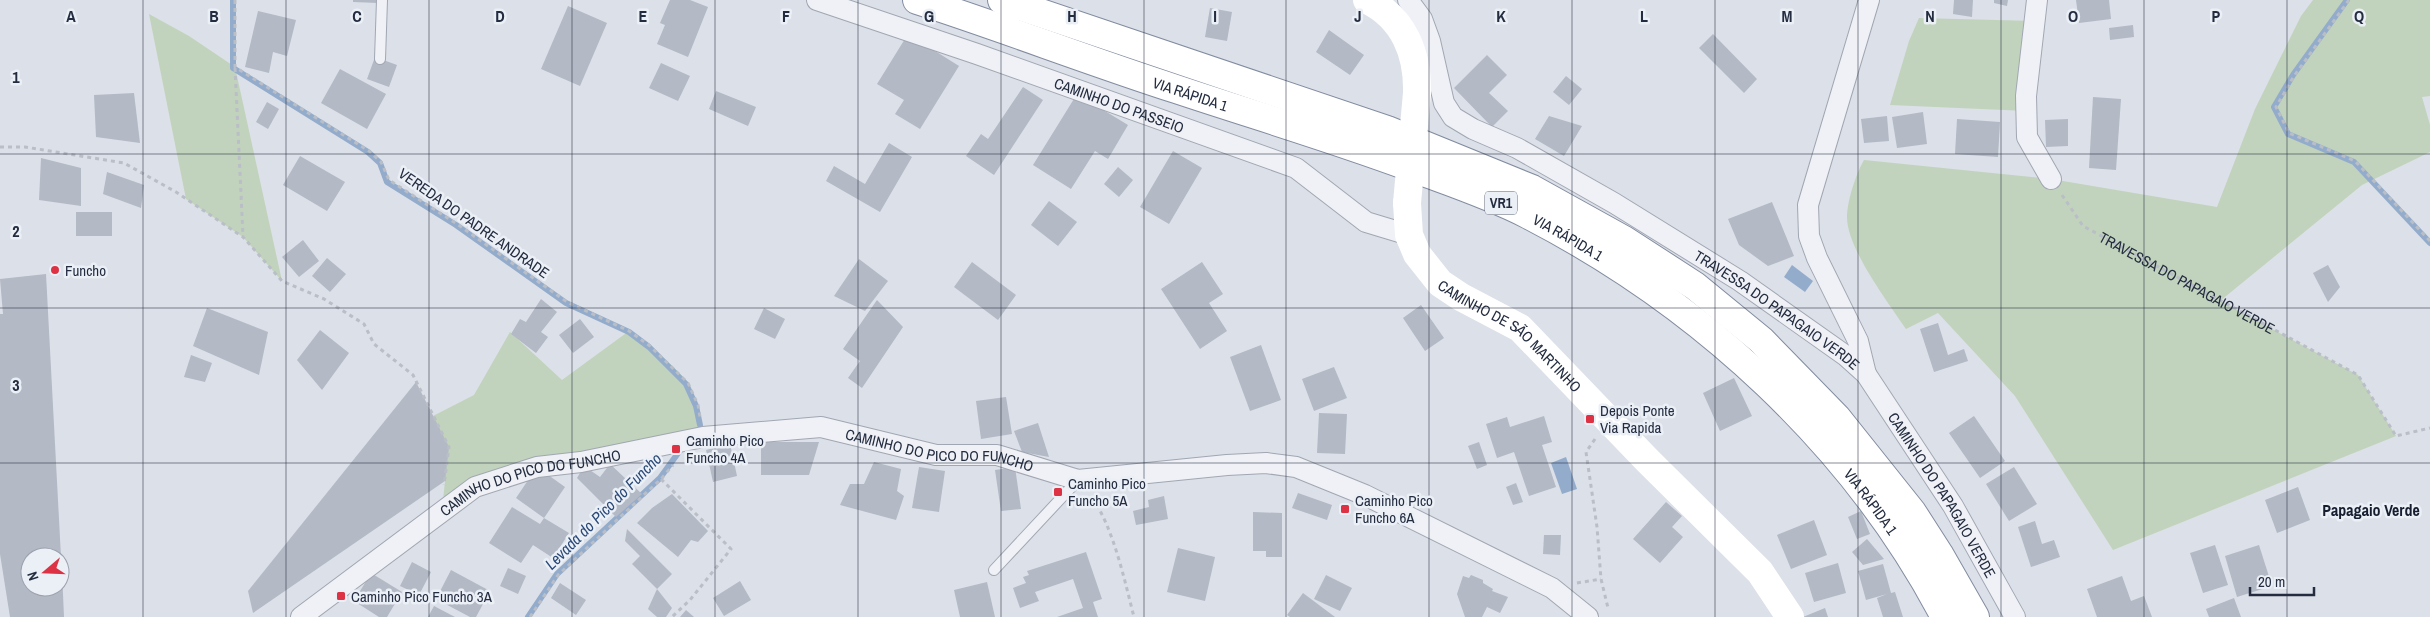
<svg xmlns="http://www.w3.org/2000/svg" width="2430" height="617" font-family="'Archivo Narrow',sans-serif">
<rect width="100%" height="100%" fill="#dce0e8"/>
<!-- green -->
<g fill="#c1d3bc">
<path d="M2313,0H2430V96L2422,97L2430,125V152L2362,185L2220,301L2358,375L2396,436L2113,550L2015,396L1938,313L1906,329C1888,302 1848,250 1847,218C1847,201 1856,174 1864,160L2051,179L2217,207L2255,109L2301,16Z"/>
<path d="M149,14L189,36L235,67L282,281L243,237L186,199Z"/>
<path d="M1919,18L2035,21L2027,111L1890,105L1909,41Z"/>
<path d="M629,331C646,344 677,366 688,384C698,400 700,419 703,437L537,467L442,510L445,481L433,416L474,395L510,332L562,380Z"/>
</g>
<!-- water -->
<g fill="#93accc">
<path d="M1792,265L1813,281L1805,292L1784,277Z"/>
<path d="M1566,457L1577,489L1562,494L1551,463Z"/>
</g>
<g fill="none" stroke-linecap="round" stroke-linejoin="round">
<!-- stream -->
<g stroke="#93accc" stroke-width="6">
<path d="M233,0V68L368,152L380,163L387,182L456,225L566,303L629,332L649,347L686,384L696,406L700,425"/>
<path d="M2347,0L2293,75L2274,107L2288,134L2354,162L2430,243"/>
<path d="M528,617L557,574L660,478L681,449"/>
</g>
</g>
<!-- building -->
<g fill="#b3b9c5">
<path d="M353,0H378V3L353,2Z"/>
<path d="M670,0H690L708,7L688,57L657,44L665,25L660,23Z"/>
<path d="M1954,0H1973L1972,17L1953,14Z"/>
<path d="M1994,0H2008L2007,6L1994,3Z"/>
<path d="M2076,0H2109L2111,19L2079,23Z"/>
<path d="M568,6L607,23L580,86L541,69Z"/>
<path d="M1210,8L1232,12L1227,41L1205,37Z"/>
<path d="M258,11L296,20L287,56L273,52L269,73L245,67Z"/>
<path d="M2133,25L2134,37L2110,40L2109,28Z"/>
<path d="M1329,30L1364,55L1350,75L1316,52Z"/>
<path d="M908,34L959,66L920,129L895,114L904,100L877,84Z"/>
<path d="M1713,34L1757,79L1744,93L1699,48Z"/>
<path d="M1487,55L1507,75L1489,93L1508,111L1492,127L1454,88Z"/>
<path d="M375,57L397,65L389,87L367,79Z"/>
<path d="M661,63L690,76L678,101L649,88Z"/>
<path d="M340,69L386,94L367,129L321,103Z"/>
<path d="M1566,76L1582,89L1569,105L1553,92Z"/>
<path d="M1023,87L1043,100L994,175L966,156L981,134L988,139Z"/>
<path d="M716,91L756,107L748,126L709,109Z"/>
<path d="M134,93L140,143L96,137L94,95Z"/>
<path d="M1077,94L1128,125L1108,159L1095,151L1071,189L1033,165Z"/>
<path d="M2093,97L2121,99L2116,170L2089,168Z"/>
<path d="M267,102L279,109L268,129L256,122Z"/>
<path d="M1923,112L1927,144L1897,148L1892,117Z"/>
<path d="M1549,116L1582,126L1564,156L1535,139Z"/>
<path d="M1887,116L1889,141L1864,143L1861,119Z"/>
<path d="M1957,119L2000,122L1998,157L1955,154Z"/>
<path d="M2068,119V146L2046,147L2045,120Z"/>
<path d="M889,143L912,157L880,212L826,181L834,166L865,184Z"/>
<path d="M1173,151L1202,168L1169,224L1140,207Z"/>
<path d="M300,156L345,182L327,211L283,185Z"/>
<path d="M41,158L81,168V206L39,200Z"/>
<path d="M1118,167L1133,180L1119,197L1104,184Z"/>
<path d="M107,172L144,185L141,208L103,194Z"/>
<path d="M1049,201L1077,222L1058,246L1031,225Z"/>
<path d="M1772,202L1794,256L1768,266L1739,245L1728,219Z"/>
<rect x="76" y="212" width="36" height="24"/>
<path d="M303,240L319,261L299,277L282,257Z"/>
<path d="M327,258L346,274L330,292L312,276Z"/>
<path d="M859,259L888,281L865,311L834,296Z"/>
<path d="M972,262L1016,295L998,320L954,287Z"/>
<path d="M1202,262L1223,294L1209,303L1227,331L1200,349L1161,289Z"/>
<path d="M2328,265L2340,287L2328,302L2313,273Z"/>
<path d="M46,274L61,557H30V587H60L62,572L64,617H10L0,554V314H3L0,279Z"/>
<path d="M541,299L557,312L541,332L548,337L536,353L511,334L520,319L526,322Z"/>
<path d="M877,300L903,327L862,388L848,378L860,361L843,349Z"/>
<path d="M1421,305L1444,338L1425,351L1403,318Z"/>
<path d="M207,308L268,332L259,375L193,346Z"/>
<path d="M764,308L785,319L775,339L754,329Z"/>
<path d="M580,319L594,337L573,353L559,335Z"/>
<path d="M1938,323L1948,355L1964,349L1968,361L1934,372L1920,329Z"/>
<path d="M320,330L349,353L322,390L297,360Z"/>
<path d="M1261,345L1281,400L1250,411L1230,357Z"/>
<path d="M191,355L212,363L205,382L184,377Z"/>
<path d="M1334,367L1347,398L1314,411L1302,379Z"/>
<path d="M1734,378L1752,416L1720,431L1703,393Z"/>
<path d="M416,382L449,447L445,481L253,613L248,591Z"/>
<path d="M1006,397L1012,434L981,439L976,401Z"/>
<path d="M1319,413L1347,414L1345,454L1317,453Z"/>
<path d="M1544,416L1552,442L1542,445L1556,487L1529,496L1514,452L1497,458L1486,424L1507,417L1510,427Z"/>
<path d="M1974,416L2005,461L1980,478L1949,433Z"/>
<path d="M1038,423L1049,457L1022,452L1014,431Z"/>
<path d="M761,442H819L809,475H761Z"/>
<path d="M1479,442L1487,465L1477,469L1468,446Z"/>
<path d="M730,444L737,476L713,482L706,450Z"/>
<path d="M874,462L901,469L897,491L904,496L896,520L840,505L850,484H864Z"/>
<path d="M610,464L642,494L616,517L577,478L584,466L600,477Z"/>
<path d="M537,467L565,487L544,518L569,533L553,558L533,545L521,563L489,543L512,507L540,524L544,518L516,498Z"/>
<path d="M919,467L945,471L939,512L912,508Z"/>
<path d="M1015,467L1021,509L1001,511L995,470Z"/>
<path d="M2014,467L2037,504L2009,521L1986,484Z"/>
<path d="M1516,483L1523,502L1513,505L1506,487Z"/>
<path d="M2298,487L2310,520L2277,533L2265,500Z"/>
<path d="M1298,493L1332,505L1327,520L1292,508Z"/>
<path d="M672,494L708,531L698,542L691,540L678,557L637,523L652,508Z"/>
<path d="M1164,496L1168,519L1136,525L1133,511L1149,507L1148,500Z"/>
<path d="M1666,502L1682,516L1672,527L1683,537L1660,563L1633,539Z"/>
<path d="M1861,511L1870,534L1857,539L1848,517Z"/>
<path d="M1253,512L1282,513V557H1266V551H1253Z"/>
<path d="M1814,520L1827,555L1791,569L1777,535Z"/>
<path d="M2035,521L2042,544L2054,540L2060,557L2031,567L2018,527Z"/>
<path d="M627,529L672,574L657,589L632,564L640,556L625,541Z"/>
<path d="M1544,535H1561L1560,555L1543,554Z"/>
<path d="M1867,539L1884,559L1863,565L1852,552Z"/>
<path d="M2215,545L2228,585L2203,593L2190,553Z"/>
<path d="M2259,545L2272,586L2237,597L2225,556Z"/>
<path d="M1178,548L1215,557L1205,601L1167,592Z"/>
<path d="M1086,552L1102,599L1093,602L1098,617H1057L1083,608L1073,579L1035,592L1039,601L1020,608L1013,588L1026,583L1023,577L1029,575L1027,571Z"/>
<path d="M412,562L431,572L419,595L400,586Z"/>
<path d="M1838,563L1846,593L1814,602L1805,573Z"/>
<path d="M1883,564L1891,593L1895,592L1903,617H1883L1877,598L1887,594L1866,600L1858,571Z"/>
<path d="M508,568L526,576L518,594L500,586Z"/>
<path d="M451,570L490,591L476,617H470L436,599Z"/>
<path d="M371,573L402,592L387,617H379L354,601Z"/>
<path d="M1326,575L1352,588L1340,611L1314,599Z"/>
<path d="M1471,575L1483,580V583L1493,589L1492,591L1508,597L1500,613L1487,607L1482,617H1465L1457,594L1463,576L1469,578Z"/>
<path d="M2122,576L2131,601L2144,596L2152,617H2097L2087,589Z"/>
<path d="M740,581L751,600L724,616L713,598Z"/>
<path d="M987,582L995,617H960L954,590Z"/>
<path d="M560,583L586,600L576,615L551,598Z"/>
<path d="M657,589L672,608L666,617H657L648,609Z"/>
<path d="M1303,593L1335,617H1290L1287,615Z"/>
<path d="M2234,598L2241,617H2209L2206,609Z"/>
<path d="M434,606L455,617H428Z"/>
<path d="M1825,608L1828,617H1803Z"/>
<path d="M686,610L694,617H680Z"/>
</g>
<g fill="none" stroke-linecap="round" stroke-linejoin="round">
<!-- lane casing -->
<g stroke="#a1a7b2" stroke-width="12">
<g id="lane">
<path d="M380,59L382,0"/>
<path d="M994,570L1078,480"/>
</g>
</g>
<!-- street casing -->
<g stroke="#a1a7b2" stroke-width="22">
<g id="street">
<path id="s2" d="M817,0L977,54L1296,168L1366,222L1409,235"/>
<path id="s3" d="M1408,0L1422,19L1430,41L1444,103L1453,117L1473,129L1517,148L1614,203L1740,281L1846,356L1866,374L1953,506L2015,617"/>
<path d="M2037,0L2026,96L2027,137L2051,179"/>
<path d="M1866,374L1858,341L1817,258L1809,236L1808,205L1869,0"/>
<path id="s4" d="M301,617L475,487L537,467L581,462L703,437L821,427L936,455H997L1078,480L1227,465L1266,463L1296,467L1365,495L1552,588L1588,617"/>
</g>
</g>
<!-- highway casing -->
<g stroke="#828ca0" stroke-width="30">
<g id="highway">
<path id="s6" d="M917,0C1004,28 1089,61 1176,89C1260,117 1346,142 1429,174C1462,186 1496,198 1527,214C1700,303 1854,443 1945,617"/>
<path d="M1002,0L1387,130L1532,189L1624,240L1695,286L1761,340L1837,418L1912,512L1939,554L1975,617"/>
</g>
</g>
<!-- path -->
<g stroke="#babec7" stroke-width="3" stroke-dasharray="4 4" stroke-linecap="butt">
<path d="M235,0V67L369,151L381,162L389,180L457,224L567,302L629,331L650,346L688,383L698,405L700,417"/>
<path d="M2349,0L2294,76L2276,107L2289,133L2355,161L2430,241"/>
<path d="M235,68L243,236"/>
<path d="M0,147H25L124,163L176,192L243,237L282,281L324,299L364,324L374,344L413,375L449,447L444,485"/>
<path id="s1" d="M2062,195L2083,226L2358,375L2396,436L2430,428"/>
<path d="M1595,439L1586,452L1597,527L1601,579L1608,608"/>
<path d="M661,479L731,549L690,600L672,617"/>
<path d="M1092,498C1113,526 1125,582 1134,617"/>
<path d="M1577,583L1601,579"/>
<path d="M530,617L558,575L661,479L673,465"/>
</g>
<!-- lane -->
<use href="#lane" stroke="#eff1f6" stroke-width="10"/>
<!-- street -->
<use href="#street" stroke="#eff1f6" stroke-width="20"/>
<!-- secondary -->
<g stroke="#fff" stroke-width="28">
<path d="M1367,0C1404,18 1418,54 1417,93"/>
<path id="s5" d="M1407,203L1409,235L1417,254L1440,283L1461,297L1520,328L1647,460L1760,572L1790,617"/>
</g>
<!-- highway -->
<use href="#highway" stroke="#fff" stroke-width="28"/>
<!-- secondary-bridge -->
<path stroke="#fff" stroke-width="28" d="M1407,203L1417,93"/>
</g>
<!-- grid -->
<path fill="none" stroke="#242d40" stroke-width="1" stroke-opacity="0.55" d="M143,0V617M286,0V617M429,0V617M572,0V617M715,0V617M858,0V617M1001,0V617M1144,0V617M1286,0V617M1429,0V617M1572,0V617M1715,0V617M1858,0V617M2001,0V617M2144,0V617M2287,0V617M0,154H2430M0,308H2430M0,463H2430"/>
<!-- markers -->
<g fill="#dc3244" stroke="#ebeff6" stroke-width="2">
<circle cx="55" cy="270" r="5"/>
<rect x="1585" y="414" width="10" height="10" rx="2.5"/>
<rect x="671" y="444" width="10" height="10" rx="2.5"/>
<rect x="1053" y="487" width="10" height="10" rx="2.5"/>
<rect x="1340" y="504" width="10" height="10" rx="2.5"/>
<rect x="336" y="591" width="10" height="10" rx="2.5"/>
</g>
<g text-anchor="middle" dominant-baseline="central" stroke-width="5" stroke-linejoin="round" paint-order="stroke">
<!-- shield labels -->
<rect fill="#ebeff6" stroke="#606777" stroke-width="1" x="1485" y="191.5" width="32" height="23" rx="4"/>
<g font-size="14" font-weight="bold" fill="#242d40">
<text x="1501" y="203">VR1</text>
</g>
<!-- street labels -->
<g font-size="15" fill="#242d40" stroke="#ebeff6">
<text stroke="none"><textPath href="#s6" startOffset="289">VIA RÁPIDA 1</textPath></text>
<text stroke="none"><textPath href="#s2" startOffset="320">CAMINHO DO PASSEIO</textPath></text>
<text transform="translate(474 223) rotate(35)">VEREDA DO PADRE ANDRADE</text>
<text stroke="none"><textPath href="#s6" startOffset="694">VIA RÁPIDA 1</textPath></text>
<text stroke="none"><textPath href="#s1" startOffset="156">TRAVESSA DO PAPAGAIO VERDE</textPath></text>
<text stroke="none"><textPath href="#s3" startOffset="505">TRAVESSA DO PAPAGAIO VERDE</textPath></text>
<text stroke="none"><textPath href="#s5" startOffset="178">CAMINHO DE SÃO MARTINHO</textPath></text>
<text stroke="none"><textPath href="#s4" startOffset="691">CAMINHO DO PICO DO FUNCHO</textPath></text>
<text stroke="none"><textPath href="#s4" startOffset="271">CAMINHO DO PICO DO FUNCHO</textPath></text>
<text stroke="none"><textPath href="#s3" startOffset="758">CAMINHO DO PAPAGAIO VERDE</textPath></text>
<text stroke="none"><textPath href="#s6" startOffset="1099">VIA RÁPIDA 1</textPath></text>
</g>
<!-- poi labels -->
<g font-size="15" fill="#242d40" stroke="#ebeff6" text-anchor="start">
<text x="65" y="270">Funcho</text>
<text x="1600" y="410">Depois Ponte<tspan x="1600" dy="17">Via Rapida</tspan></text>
<text x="686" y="440">Caminho Pico<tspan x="686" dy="17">Funcho 4A</tspan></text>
<text x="1068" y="483">Caminho Pico<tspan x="1068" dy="17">Funcho 5A</tspan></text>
<text x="1355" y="500">Caminho Pico<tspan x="1355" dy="17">Funcho 6A</tspan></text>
<text x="351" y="596">Caminho Pico Funcho 3A</text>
</g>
<!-- neighbourhood labels -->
<g font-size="16" font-weight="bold" fill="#171e30" stroke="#ebeff6">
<text x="2371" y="510">Papagaio Verde</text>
</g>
<!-- water labels -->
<g font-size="16" font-style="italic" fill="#2a4978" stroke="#ebeff6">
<text transform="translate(603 511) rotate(-45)">Levada do Pico do Funcho</text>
</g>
</g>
<g font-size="16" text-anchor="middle" font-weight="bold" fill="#242d40" stroke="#ebeff6" stroke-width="5" stroke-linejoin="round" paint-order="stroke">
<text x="71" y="22">A</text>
<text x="214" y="22">B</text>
<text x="357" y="22">C</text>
<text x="500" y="22">D</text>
<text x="643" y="22">E</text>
<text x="786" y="22">F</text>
<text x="929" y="22">G</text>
<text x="1072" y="22">H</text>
<text x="1215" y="22">I</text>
<text x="1358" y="22">J</text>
<text x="1501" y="22">K</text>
<text x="1644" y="22">L</text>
<text x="1787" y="22">M</text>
<text x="1930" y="22">N</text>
<text x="2073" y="22">O</text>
<text x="2216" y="22">P</text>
<text x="2359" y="22">Q</text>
<text x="16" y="83">1</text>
<text x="16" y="237">2</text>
<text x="16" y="391">3</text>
</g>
<!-- north arrow -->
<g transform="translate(45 572) rotate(251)"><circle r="24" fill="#ebeff6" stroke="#9ba1ad"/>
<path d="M0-4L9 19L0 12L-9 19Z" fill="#dc3244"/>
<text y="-8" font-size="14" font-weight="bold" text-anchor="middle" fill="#242d40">N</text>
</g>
<!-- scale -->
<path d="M2250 587v8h64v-8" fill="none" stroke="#242d40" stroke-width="2.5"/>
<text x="2258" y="587" font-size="15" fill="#242d40" stroke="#ebeff6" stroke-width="4" paint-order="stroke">20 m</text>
</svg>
